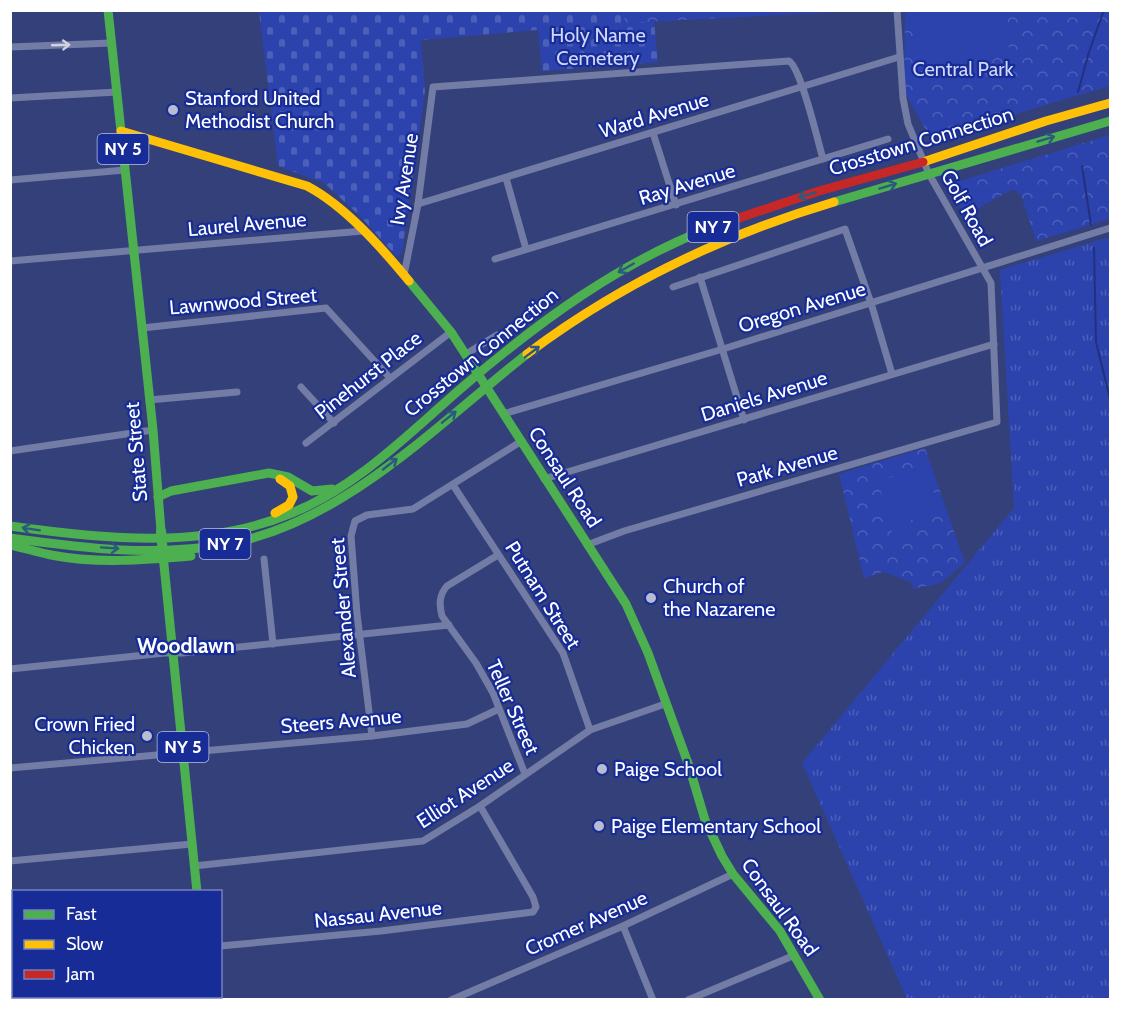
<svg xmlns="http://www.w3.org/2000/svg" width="1121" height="1010" font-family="Cabin,sans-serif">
<defs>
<pattern id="grass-tufts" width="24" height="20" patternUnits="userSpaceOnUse" patternTransform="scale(1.5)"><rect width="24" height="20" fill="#2c43ad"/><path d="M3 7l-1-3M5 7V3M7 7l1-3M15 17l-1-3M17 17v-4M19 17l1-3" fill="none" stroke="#4c5fb9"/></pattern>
<pattern id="cemetery-stones" width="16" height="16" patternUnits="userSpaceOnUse" patternTransform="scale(1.5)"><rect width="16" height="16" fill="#2c43ad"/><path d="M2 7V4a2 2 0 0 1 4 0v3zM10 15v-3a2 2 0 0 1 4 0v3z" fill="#4c5fb9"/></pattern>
<pattern id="park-crowns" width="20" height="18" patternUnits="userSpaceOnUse" patternTransform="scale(1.5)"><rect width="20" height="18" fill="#2c43ad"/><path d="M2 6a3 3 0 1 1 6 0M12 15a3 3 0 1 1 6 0" fill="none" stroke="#4c5fb9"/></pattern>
</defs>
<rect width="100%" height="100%" fill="#344079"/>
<!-- grass -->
<path fill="url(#grass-tufts)" d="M1110,237V999H907L802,763L1014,508L1000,270Z"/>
<!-- cemetery -->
<path fill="url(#cemetery-stones)" d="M259,11H623L626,23L654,21L658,62L542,71L538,30L421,40L425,91L402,252L397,257L360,216L324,183L278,166Z"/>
<!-- park -->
<g fill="url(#park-crowns)">
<path d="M623,11V10L855,11L625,23Z"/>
<path d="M905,11H1110V86L931,139L904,91Z"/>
<path d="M1110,135V219L1036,241L1021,195L1013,189L965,215L947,185Z"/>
<path d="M925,448L965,563L941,583L913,589L911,582L883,572L864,578L839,474Z"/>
</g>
<!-- pitch -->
<g fill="#2c43ad">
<path d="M915,11H1007L1009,55L954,68L929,70L917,63Z"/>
<path d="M920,469L927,471L940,512L891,526L878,481Z"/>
<path d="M913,523L916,535L895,542L891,529Z"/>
</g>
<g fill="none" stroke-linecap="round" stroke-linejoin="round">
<!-- stream -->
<g stroke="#22307f" stroke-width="2">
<path d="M1078,92L1089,52L1104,10"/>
<path d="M1082,166L1091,225"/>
<path d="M1094,248L1096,342L1110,399"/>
</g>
<!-- street -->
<g stroke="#737ca4" stroke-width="7">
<path d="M10,47L112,43"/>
<path d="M10,98L117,92"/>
<path d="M653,133L676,205"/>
<path d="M506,178L526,249"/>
<path d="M10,180L125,170"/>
<path d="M418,204L899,57"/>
<path d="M495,259L888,139"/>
<path d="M10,261L363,231"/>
<path d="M404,275L418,204L433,87L789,61C801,68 818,142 823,159"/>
<path d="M700,277L744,420"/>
<path d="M673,287L845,229L871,303L892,374"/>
<path d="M142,328L326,308L390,378"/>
<path d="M466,354L497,335"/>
<path d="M301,387L334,423"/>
<path d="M149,400L237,392"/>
<path d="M503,414L723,349L1110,228"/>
<path d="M306,443L451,332"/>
<path d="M10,451L153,430"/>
<path d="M544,479L994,344"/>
<path d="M453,485L563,653L590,730"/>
<path d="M587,545L624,531L997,422L991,283L929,174L908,124L903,98L897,10"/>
<path d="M498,555L447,586C439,595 439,604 442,616L476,663L493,693L525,774"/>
<path d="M264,559L273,644"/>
<path d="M10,669L165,653H182L449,625"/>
<path d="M372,736L357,614L351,536L355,521L367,515L413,509L520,442"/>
<path d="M10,768L372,736L467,724L499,709"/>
<path d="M10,861L192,844"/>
<path d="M194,866L423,841L480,806L590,730L665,704"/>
<path d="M623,926L653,1000"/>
<path d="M220,946L381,931L533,912L536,907L533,897L480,806"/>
<path d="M10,952H14"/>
<path d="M451,1000L623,926L733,874"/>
<path d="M688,1000L795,955"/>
</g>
<!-- fast -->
<g stroke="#4caf50" stroke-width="9">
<path d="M108,10L153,430L161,531"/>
<path d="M834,202L1110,121"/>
<path d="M409,281L451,332L626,604L648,653L689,766L705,820L722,856L733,874L780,931L820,1000"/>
<path d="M158,497L171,491L269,473L288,477L312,491L332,489"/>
<path d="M10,526C102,539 204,550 292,513C360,485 410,432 465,385C541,320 619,263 712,227"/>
<path d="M10,538C83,548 158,558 232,543C345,521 439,423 527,354"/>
<path d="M10,545C24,548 37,552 51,555C97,564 145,560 191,556"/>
<path d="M163,555L197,892"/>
<path d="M208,996V1000"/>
</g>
<!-- slow -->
<g stroke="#ffc107" stroke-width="9">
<path d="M121,131L307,186C345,206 381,247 409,281"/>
<path d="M923,162L1046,121L1110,103"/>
<path d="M527,354C620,284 723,235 834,202"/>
<path d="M275,513L289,505L293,497L290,486L280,479"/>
</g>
<!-- jam -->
<path stroke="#c62828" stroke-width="9" d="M712,227L819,191L923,162"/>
<!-- fast-bridge -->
<path stroke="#4caf50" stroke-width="10" d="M161,531L163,555"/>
</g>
<!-- one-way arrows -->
<defs><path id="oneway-shaft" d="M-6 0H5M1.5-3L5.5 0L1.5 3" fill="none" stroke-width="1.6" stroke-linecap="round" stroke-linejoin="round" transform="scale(1.5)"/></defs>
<use stroke="#ced1df" href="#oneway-shaft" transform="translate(61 45) rotate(-2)"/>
<g stroke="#2a5a7e">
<use href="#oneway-shaft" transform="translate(1046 139) rotate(-17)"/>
<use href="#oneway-shaft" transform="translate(888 186) rotate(-17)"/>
<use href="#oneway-shaft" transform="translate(807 195) rotate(163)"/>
<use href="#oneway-shaft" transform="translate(626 268) rotate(150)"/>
<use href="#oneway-shaft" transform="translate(532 352) rotate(-37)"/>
<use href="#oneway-shaft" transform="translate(449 417) rotate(-39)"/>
<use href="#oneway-shaft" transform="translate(390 464) rotate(-38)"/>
<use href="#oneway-shaft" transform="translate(31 529) rotate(-171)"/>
<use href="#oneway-shaft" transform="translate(110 548) rotate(4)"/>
</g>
<!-- markers -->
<g fill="#b8bcd0" stroke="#172c96" stroke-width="2">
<circle cx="173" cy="110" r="6"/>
<circle cx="651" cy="598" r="6"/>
<circle cx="147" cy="736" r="6"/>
<circle cx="602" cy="769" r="6"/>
<circle cx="599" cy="826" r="6"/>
</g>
<g text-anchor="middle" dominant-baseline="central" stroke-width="4.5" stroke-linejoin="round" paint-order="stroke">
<!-- shield labels -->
<g fill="#172c96" stroke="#b9c0e0" stroke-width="1.5">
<rect x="97.5" y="134" width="51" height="30" rx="4.5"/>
<rect x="687.5" y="212" width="51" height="30" rx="4.5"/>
<rect x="199.5" y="529" width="51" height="30" rx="4.5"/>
<rect x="157.5" y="732" width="51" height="30" rx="4.5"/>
</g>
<g font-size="18" font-weight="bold" fill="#fff">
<text x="123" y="149">NY 5</text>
<text x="713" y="227">NY 7</text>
<text x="225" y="544">NY 7</text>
<text x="183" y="747">NY 5</text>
</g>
<!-- park labels -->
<g font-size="20" fill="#d1d8fc" stroke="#172c96">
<text x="598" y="35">Holy Name<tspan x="598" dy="23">Cemetery</tspan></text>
<text x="963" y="69">Central Park</text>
</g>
<!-- poi labels -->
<g font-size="20" fill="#fff" stroke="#172c96" text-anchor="start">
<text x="185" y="98">Stanford United<tspan x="185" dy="23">Methodist Church</tspan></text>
<text x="663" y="586">Church of<tspan x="663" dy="23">the Nazarene</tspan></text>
<text x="135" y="724" text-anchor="end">Crown Fried<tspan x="135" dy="23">Chicken</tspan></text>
<text x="614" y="769">Paige School</text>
<text x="611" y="826">Paige Elementary School</text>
</g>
<!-- street labels -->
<g font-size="20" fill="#fff" stroke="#172c96">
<text transform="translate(654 115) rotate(-17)">Ward Avenue</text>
<text transform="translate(921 141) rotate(-17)">Crosstown Connection</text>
<text transform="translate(404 179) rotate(-81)">Ivy Avenue</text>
<text transform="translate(687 184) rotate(-17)">Ray Avenue</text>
<text transform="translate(967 208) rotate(61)">Golf Road</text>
<text transform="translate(247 224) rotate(-5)">Laurel Avenue</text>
<text transform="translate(243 301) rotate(-5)">Lawnwood Street</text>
<text transform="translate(802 307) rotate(-17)">Oregon Avenue</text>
<text transform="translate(481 352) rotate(-39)">Crosstown Connection</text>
<text transform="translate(368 375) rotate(-38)">Pinehurst Place</text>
<text transform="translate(764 396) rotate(-17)">Daniels Avenue</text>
<text transform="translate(136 452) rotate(-95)">State Street</text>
<text transform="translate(787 466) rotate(-16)">Park Avenue</text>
<text transform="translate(565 477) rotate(57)">Consaul Road</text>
<text transform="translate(543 595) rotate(58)">Putnam Street</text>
<text transform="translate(343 608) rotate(-95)">Alexander Street</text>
<text transform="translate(513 707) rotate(66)">Teller Street</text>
<text transform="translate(341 721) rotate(-5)">Steers Avenue</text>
<text transform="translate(465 793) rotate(-33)">Elliot Avenue</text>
<text transform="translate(780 907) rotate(54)">Consaul Road</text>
<text transform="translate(378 914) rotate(-6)">Nassau Avenue</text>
<text transform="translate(586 923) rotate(-24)">Cromer Avenue</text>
</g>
<!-- neighbourhood labels -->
<g font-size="21" font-weight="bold" fill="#fff" stroke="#172c96">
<text x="186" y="645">Woodlawn</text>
</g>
</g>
<!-- border -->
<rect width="1121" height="1010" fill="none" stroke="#ffffff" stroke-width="24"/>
<!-- legend -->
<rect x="12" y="890" width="210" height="108" fill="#172c96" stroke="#7480c0" stroke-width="1.5"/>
<rect x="24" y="910" width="30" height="9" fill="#4caf50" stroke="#7480c0" stroke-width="1.5"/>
<text x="66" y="920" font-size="18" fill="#ffffff">Fast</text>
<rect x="24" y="940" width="30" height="9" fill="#ffc107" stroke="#7480c0" stroke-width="1.5"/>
<text x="66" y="950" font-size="18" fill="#ffffff">Slow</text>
<rect x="24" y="970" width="30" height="9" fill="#c62828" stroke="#7480c0" stroke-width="1.5"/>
<text x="66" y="980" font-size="18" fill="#ffffff">Jam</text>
</svg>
